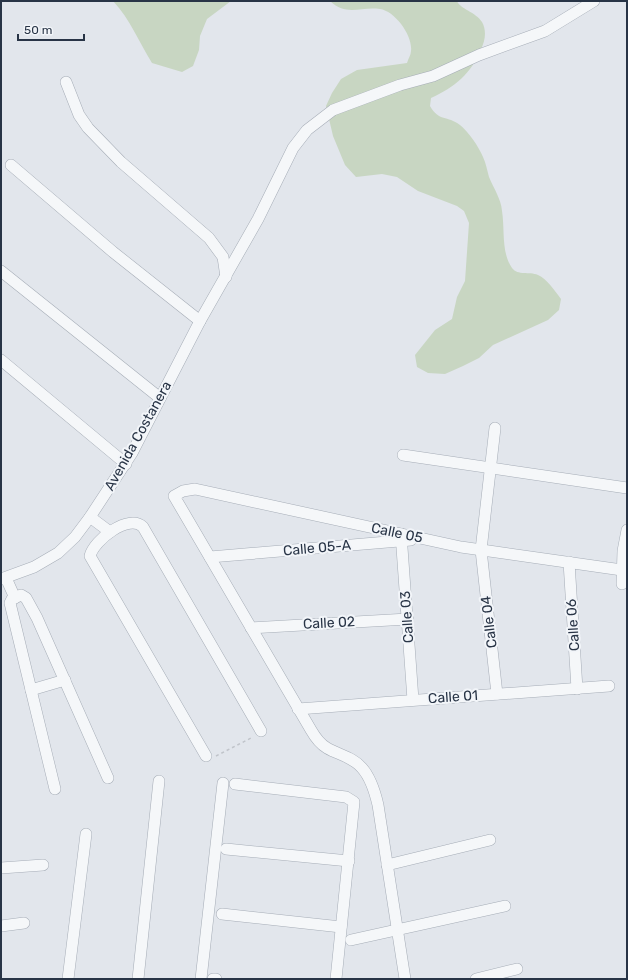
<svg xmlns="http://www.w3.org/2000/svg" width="628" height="980" font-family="Rubik,sans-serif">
<rect width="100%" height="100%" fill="#e2e6ec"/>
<!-- green -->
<g fill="#c8d6c2">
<path d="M113,1H231L207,19L200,36L199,50L193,66L182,72L152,63C139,42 130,19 113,1Z"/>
<path d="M330,1H457C460,9 476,12 482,22C487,31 485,41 481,49C471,74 455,87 431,98L430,106C439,122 447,115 460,125C468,131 479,147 483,157C486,163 487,170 489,177C494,189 501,199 502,211C505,230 501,252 512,268C518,276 529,271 538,275C547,279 555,291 561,299L559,310L548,320L493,345L479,358L463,366L445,374L428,373L417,367L415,355L435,330L452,319L457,297L465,281L469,223L464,211L457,206L418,191L397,177L382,174L356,177L345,165L333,136L326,106L332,93L341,79L357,70L407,63C408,59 411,55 411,51C413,36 395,11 380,9C361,6 347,17 330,1Z"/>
</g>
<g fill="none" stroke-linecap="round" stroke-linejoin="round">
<!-- minor casing -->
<g stroke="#a6adb7" stroke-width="12">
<g id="minor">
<path d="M66,82L79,115L88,128L121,162L209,238L223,257L226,277"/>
<path d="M11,165L113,252L200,321"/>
<path d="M1,271L160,398"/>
<path d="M1,360L126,464"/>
<path d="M495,428L481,550L497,694"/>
<path d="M403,455L627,488"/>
<path d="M90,517L110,532"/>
<path d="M401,534L413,700"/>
<path d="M210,557L411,540"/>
<path d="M569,562L577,689"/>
<path d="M6,578L15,598"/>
<path d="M1,579L34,567L58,553L75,537L90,517L132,453L200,321L258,219L293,148L307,130L333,110L400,85L433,76L479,55L545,31L594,1"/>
<path d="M622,584L623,551L627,530"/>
<path d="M251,628L408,619"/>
<path d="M31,690L65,680"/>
<path d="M298,709L609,686"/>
<path d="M206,756L90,556C94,540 129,513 143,527L261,731"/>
<path d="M235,784L346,797L354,802L336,979"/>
<path d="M55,789L10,603L12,599L21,595L26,598L37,618L108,778"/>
<path d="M226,849L349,861"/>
<path d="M387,865L490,840"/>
<path d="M1,868L43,865"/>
<path d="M222,914L341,927"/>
<path d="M1,926L24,923"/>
<path d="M351,940L505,906"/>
<path d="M68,979L86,834"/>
<path d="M138,979L159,781"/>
<path d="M201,979L223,783"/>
<path d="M213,979H216"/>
<path d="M405,979L378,805C375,792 371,778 362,768C353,757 339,755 327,748C320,744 315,737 311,730L174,496L183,491L195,489L461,547L622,570"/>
<path d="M476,979L517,969"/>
</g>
</g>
<!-- path -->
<path stroke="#c0c4ca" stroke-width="1.5" stroke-dasharray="3 3" stroke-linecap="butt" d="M216,756L253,737"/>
<!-- minor -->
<use href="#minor" stroke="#f5f7f9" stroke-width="11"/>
</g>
<g text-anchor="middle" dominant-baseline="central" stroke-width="4" stroke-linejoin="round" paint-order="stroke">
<!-- street labels -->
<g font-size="14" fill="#283446" stroke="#f2f5f9">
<text transform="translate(138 436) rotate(-61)">Avenida Costanera</text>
<text transform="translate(397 533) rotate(12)">Calle 05</text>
<text transform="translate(317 548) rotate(-5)">Calle 05-A</text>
<text transform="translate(407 617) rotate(-94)">Calle 03</text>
<text transform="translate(489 622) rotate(-97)">Calle 04</text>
<text transform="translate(329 623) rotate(-3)">Calle 02</text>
<text transform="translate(573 625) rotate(-94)">Calle 06</text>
<text transform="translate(453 697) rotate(-4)">Calle 01</text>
</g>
</g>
<!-- border -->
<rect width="628" height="980" fill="none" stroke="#283446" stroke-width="4"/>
<!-- scale -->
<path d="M18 34v6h66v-6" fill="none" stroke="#283446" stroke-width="2"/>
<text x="24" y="34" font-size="12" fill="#283446" stroke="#f2f5f9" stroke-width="3" paint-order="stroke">50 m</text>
</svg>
